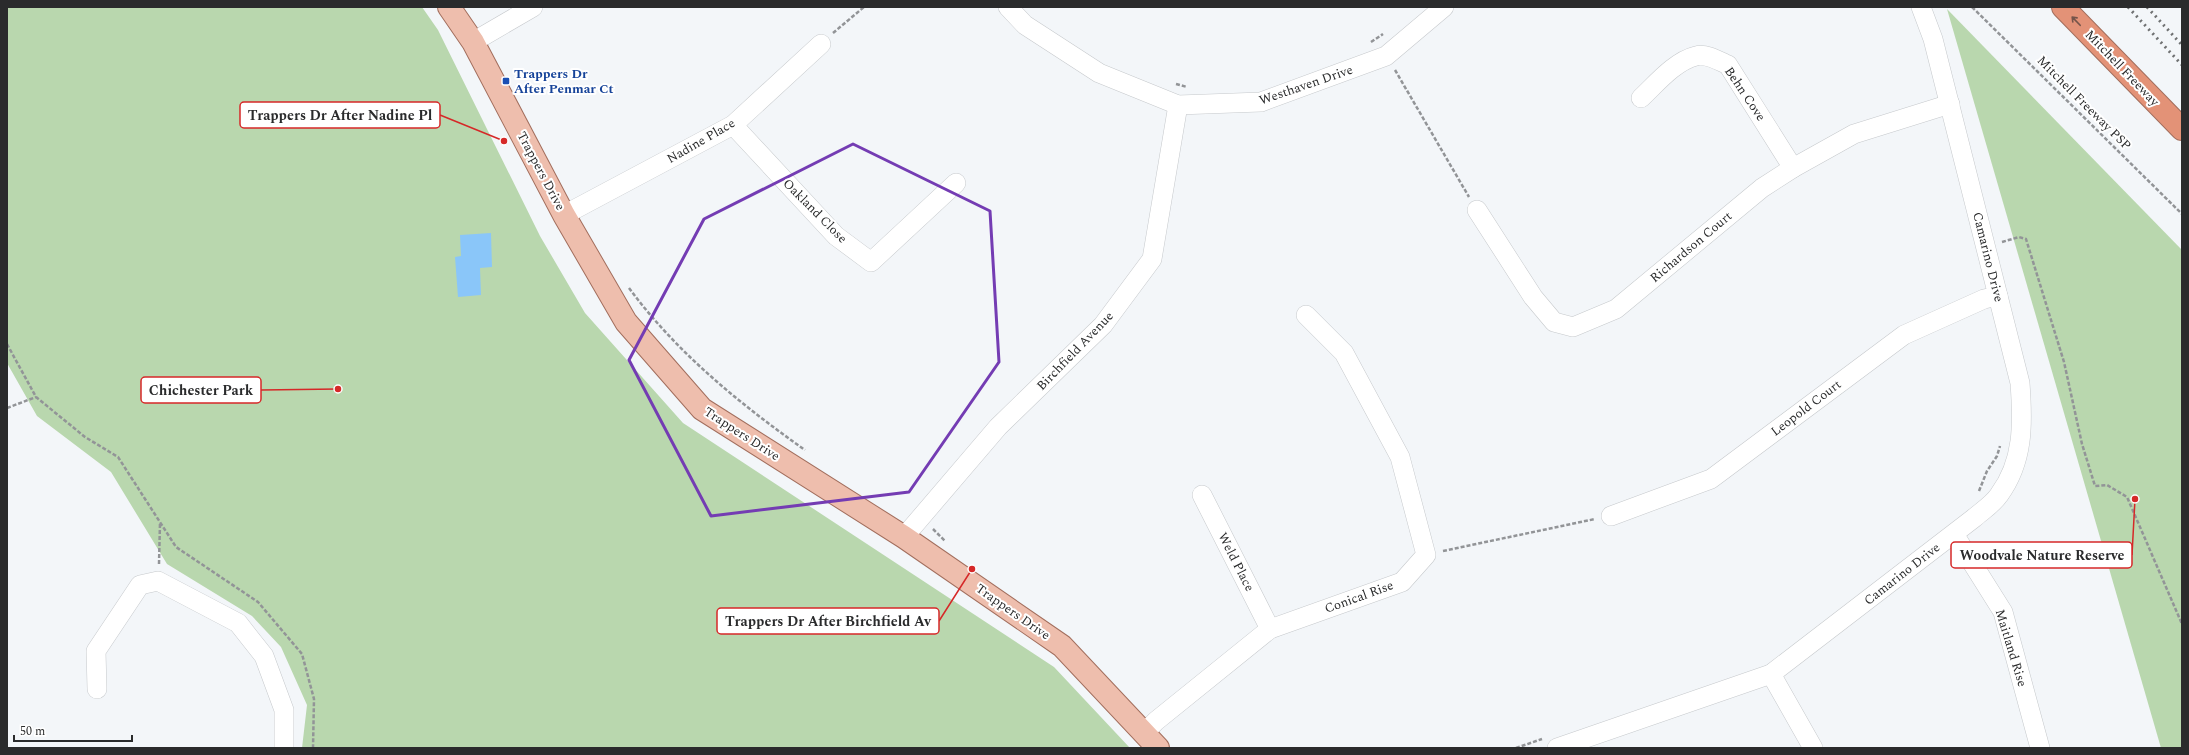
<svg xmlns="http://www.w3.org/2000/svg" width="2189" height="755" font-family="Spectral,serif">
<rect width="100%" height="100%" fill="#f3f6f9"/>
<!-- green -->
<g fill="#b9d7ae">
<path d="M7,7H422L438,30L540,236L585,313L683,423L1054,667L1130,748H302L307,705L281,647L252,616L167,564L111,472L37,416L7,363Z"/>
<path d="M1947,9L2182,250V748H2161Z"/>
</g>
<!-- building -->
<path fill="#8ac6f9" d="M491,233L492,267L480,268L481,295L458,297L455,257L461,256L460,235Z"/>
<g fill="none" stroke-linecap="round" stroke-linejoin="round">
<!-- minor casing -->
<g stroke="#c6c9cc" stroke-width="20">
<g id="minor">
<path d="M1008,7L1025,25L1099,73L1178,105L1261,102L1386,56L1444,7"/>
<path d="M473,42L533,7"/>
<path d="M1641,98C1656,84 1675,61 1696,56C1706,53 1719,61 1728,65L1793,168"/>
<path d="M733,125L836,236L871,262L956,183"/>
<path d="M1477,210L1533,297L1554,322L1573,327L1616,309L1762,188L1793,168L1854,134L1950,104"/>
<path d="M564,215L733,125L821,44"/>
<path d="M1202,495L1270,629"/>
<path d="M1611,516L1711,479L1904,335L1984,299L1998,296"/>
<path d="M1954,534L2003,612L2040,748"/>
<path d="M904,537L998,427L1103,325L1152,259L1178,105"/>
<path d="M1771,674L1813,748"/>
<path d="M97,689L96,651L140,585L158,581L238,623L264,656L284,710V748"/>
<path d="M1144,733L1156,721L1270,629L1402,582L1426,555L1400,457L1344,353L1306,315"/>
<path d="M1557,748L1771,674L1974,518C1982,511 1993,504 1999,495C2024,461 2023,423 2020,383L1933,39L1921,7"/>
</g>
</g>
<!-- major casing -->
<g stroke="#a26e5d" stroke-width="24">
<path id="major" d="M449,7L473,42L564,215L626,322L702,409L904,537L1062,646L1158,748"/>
</g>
<!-- highway casing -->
<g stroke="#a26e5d" stroke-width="24">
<path id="highway" d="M2063,7L2182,129"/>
</g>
<!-- path -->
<g stroke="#929497" stroke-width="2.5" stroke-dasharray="4 2" stroke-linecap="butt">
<path d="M1972,7L2182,214"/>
<path d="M833,33L864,7"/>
<path d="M1371,42L1383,34"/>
<path d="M1395,70L1469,197"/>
<path d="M1176,84L1187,87"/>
<path d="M2002,242L2019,237L2026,239L2064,362L2082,444L2095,486L2107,485L2127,497L2182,624"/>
<path d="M629,288C677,353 740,404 805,450"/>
<path d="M7,344L36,397L85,437L118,457L176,547L258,602L302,654L314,699L313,748"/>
<path d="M7,408L36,397"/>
<path d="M1979,491L1987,471L1997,456L2000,446"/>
<path d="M933,529L945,541"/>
<path d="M1443,551L1595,519"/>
<path d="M159,564L160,523"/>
<path d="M1516,748L1542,739"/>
</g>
<!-- minor -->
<use href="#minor" stroke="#fff" stroke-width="19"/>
<!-- major -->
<use href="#major" stroke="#eebead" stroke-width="22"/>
<!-- highway -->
<use href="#highway" stroke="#e39277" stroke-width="22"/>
<!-- rail -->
<g stroke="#6f7172" stroke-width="3" stroke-dasharray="2 4" stroke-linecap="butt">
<path d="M2128,7L2182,65"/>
<path d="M2147,7L2182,45"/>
</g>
</g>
<!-- one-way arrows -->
<defs><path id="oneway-shaft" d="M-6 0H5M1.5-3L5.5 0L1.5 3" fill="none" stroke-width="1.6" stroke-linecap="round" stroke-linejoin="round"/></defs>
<use stroke="#74544a" href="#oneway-shaft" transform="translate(2076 21) rotate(-134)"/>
<!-- marked area -->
<path fill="none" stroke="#743cb3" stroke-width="3" stroke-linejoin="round" d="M853,144L990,211L999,362L909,492L711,516L629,360L704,219Z"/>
<!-- markers -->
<rect fill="#1a4fb4" stroke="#fff" stroke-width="1.5" x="502" y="77" width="8" height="8" rx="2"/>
<g text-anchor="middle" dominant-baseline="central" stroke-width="4" stroke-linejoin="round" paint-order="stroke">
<!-- street labels -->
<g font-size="13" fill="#2a2b2c" stroke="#fff">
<text transform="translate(2122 68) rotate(46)">Mitchell Freeway</text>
<text transform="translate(1306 85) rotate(-19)">Westhaven Drive</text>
<text transform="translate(1745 94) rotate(56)">Behn Cove</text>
<text transform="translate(2084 103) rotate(45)">Mitchell Freeway PSP</text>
<text transform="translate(701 141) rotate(-30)">Nadine Place</text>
<text transform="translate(541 171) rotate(62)">Trappers Drive</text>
<text transform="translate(815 211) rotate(45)">Oakland Close</text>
<text transform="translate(1691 247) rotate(-40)">Richardson Court</text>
<text transform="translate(1988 257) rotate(76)">Camarino Drive</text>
<text transform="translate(1075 351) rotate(-46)">Birchfield Avenue</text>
<text transform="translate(1806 408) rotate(-37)">Leopold Court</text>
<text transform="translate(742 434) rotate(33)">Trappers Drive</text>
<text transform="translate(1236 562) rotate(63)">Weld Place</text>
<text transform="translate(1902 574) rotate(-38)">Camarino Drive</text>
<text transform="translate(1359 597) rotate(-20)">Conical Rise</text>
<text transform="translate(1013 612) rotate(35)">Trappers Drive</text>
<text transform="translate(2011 648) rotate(73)">Maitland Rise</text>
</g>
<!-- transit labels -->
<g font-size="13" font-weight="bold" fill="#164399" stroke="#fff" text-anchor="start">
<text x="514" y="74">Trappers Dr<tspan x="514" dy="15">After Penmar Ct</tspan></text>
</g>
</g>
<!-- callouts -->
<path fill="none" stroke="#d62828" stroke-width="1.5" d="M504 141L440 115M338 389L261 390M2135 499L2132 555M972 569L939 621"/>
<g fill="#d62828" stroke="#fff" stroke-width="1.5">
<circle cx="504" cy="141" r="4"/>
<circle cx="338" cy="389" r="4"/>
<circle cx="2135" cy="499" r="4"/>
<circle cx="972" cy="569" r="4"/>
</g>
<g fill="#fff" stroke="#d62828" stroke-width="1.5">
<rect x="240" y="102" width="200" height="26" rx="4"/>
<rect x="141" y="377" width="120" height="26" rx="4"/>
<rect x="1951" y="542" width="181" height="26" rx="4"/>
<rect x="717" y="608" width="222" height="26" rx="4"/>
</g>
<g font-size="14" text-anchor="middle" font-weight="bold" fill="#2a2b2c">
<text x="340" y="120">Trappers Dr After Nadine Pl</text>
<text x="201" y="395">Chichester Park</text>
<text x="2042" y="560">Woodvale Nature Reserve</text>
<text x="828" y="626">Trappers Dr After Birchfield Av</text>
</g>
<!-- border -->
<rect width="2189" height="755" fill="none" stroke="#2a2b2c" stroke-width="16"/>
<!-- scale -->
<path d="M14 735v6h118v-6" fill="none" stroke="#2a2b2c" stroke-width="2"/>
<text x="20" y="735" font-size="12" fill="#2a2b2c" stroke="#ffffff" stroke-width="3" paint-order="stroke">50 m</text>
</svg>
